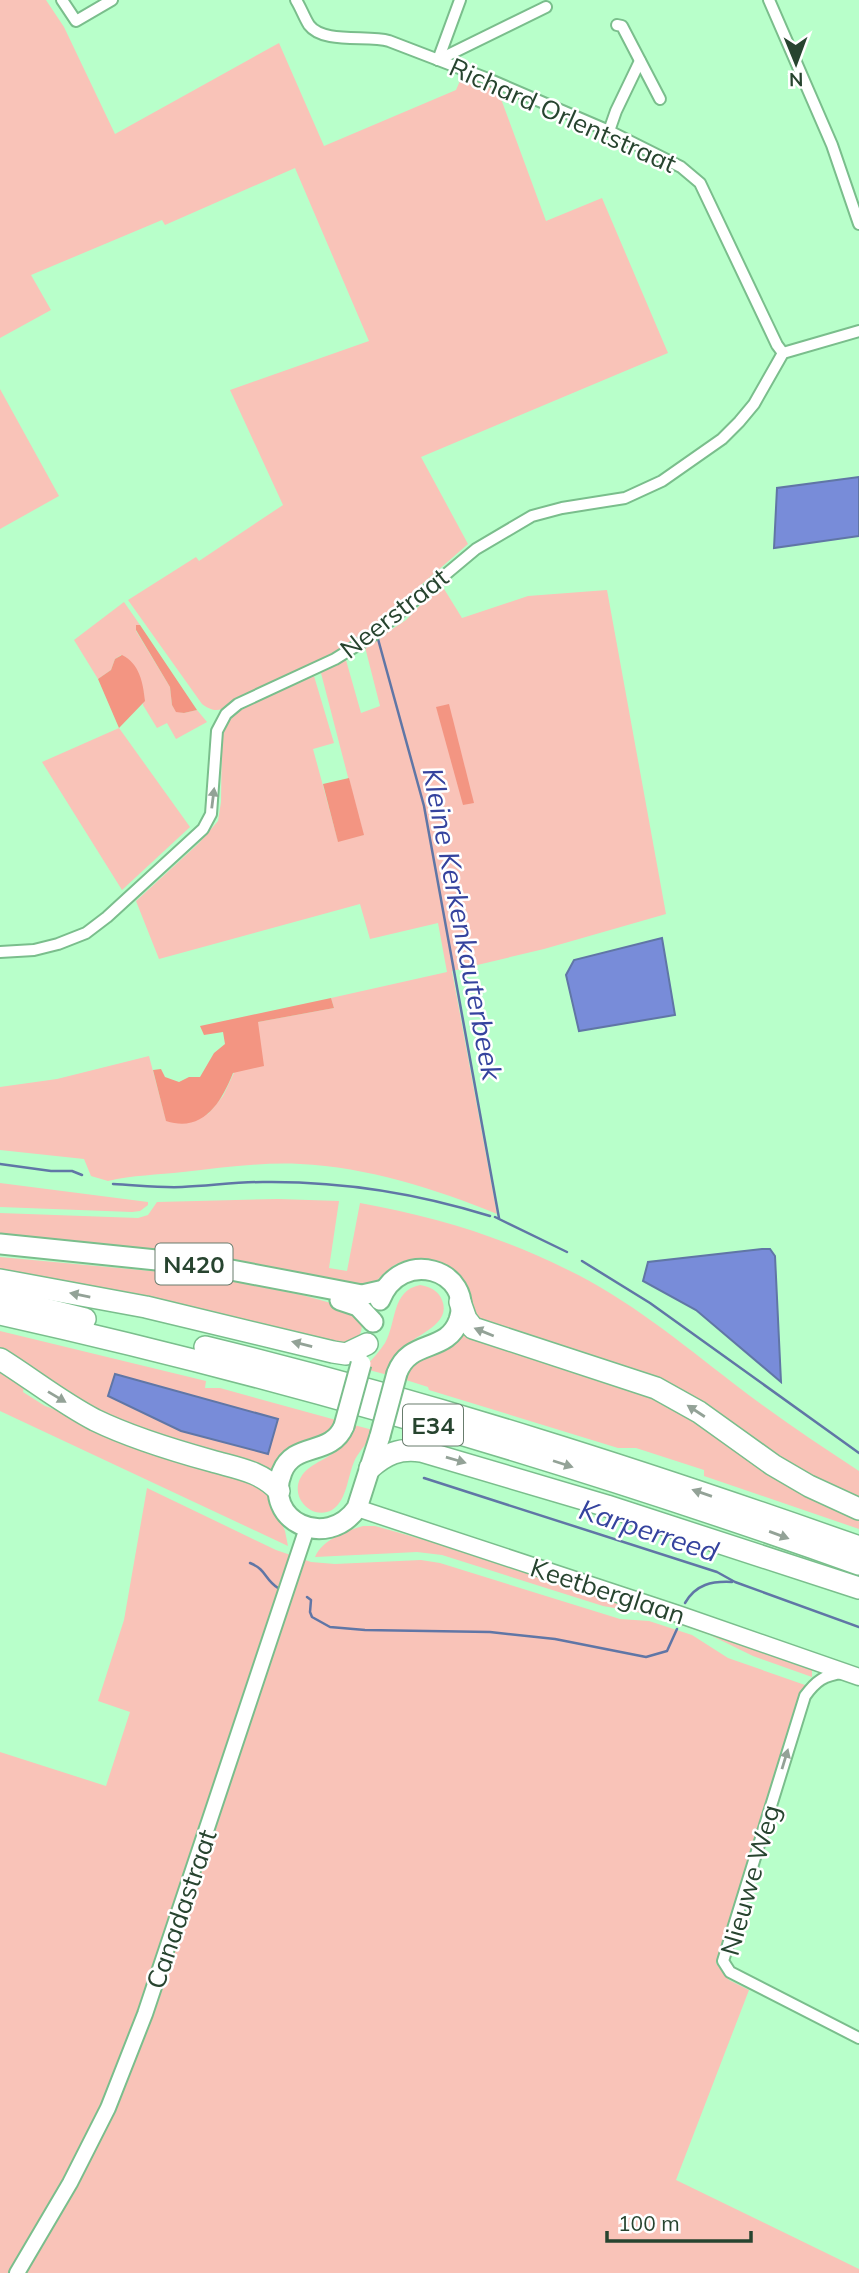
<svg xmlns="http://www.w3.org/2000/svg" width="859" height="2273" font-family="Mulish,sans-serif">
<rect width="100%" height="100%" fill="#b8ffca"/>
<!-- green -->
<g fill="#f9c3b8">
<path d="M0,0H46L64,27L115,134L279,43L324,146L456,90L463,74L497,88L546,221L602,198L668,353L421,457L468,544L351,646L239,697C225,708 218,716 202,704L128,600L196,557L199,561L283,505L230,390L369,341L295,168L165,225L162,220L31,275L51,310L0,338Z"/>
<path d="M0,389L59,496L0,529Z"/>
<path d="M441,584L462,618L528,596L607,590L666,914L544,949L452,971L497,1214C436,1189 367,1167 300,1164C261,1162 221,1168 183,1172C158,1175 132,1175 108,1181L91,1176L84,1159L0,1150V1087L57,1079L149,1056L166,1120L208,1114L223,1096L258,1022L334,1008L331,998L447,972L438,923L370,939L360,904L159,959L136,901L199,843L218,821L221,802L222,735L227,721L239,710L314,676L334,743L313,749L338,841L363,835L321,673L346,660L361,713L380,706L365,647L406,620Z"/>
<path d="M124,602L140,625L136,626V631L170,687L172,705L176,711L184,713L197,710L207,722L176,739L167,723L157,728L143,705L144,693L121,655L115,659L111,670L98,679L74,640Z"/>
<path d="M119,728L190,827L122,890L42,762Z"/>
<path d="M0,1183L148,1202V1205L140,1211L132,1212L0,1207Z"/>
<path d="M278,1199L339,1201L329,1268L347,1271L360,1203C432,1216 500,1236 566,1269C627,1298 680,1342 733,1383C773,1414 816,1443 859,1471V1501L781,1461L700,1402L481,1322C470,1310 471,1295 463,1281C447,1256 412,1251 389,1269C381,1275 377,1282 368,1287L0,1240V1213L138,1218L148,1215L157,1202Z"/>
<path d="M0,1257L162,1272L236,1282L302,1295L349,1308L361,1319C364,1334 358,1338 347,1345L0,1271Z"/>
<path d="M420,1285C430,1287 438,1290 442,1300C452,1324 417,1334 404,1347C395,1354 392,1366 388,1375L369,1370L367,1365C373,1358 380,1351 385,1343C397,1322 391,1291 420,1285Z"/>
<path d="M0,1331L206,1381L205,1388H220L336,1420V1427L320,1438L294,1445L276,1466L267,1471L116,1425L0,1355Z"/>
<path d="M464,1333L628,1384L859,1513V1529L704,1476V1470L636,1448H618L429,1390L428,1387L406,1380L404,1376L415,1361L439,1353L456,1343Z"/>
<path d="M0,1370L24,1386L23,1392L45,1406L253,1481L269,1495L285,1531L288,1546L0,1411Z"/>
<path d="M354,1425L373,1430L374,1434C368,1441 362,1448 357,1456C347,1472 349,1499 332,1510C312,1521 289,1497 301,1477C310,1462 333,1458 344,1444C348,1438 351,1431 354,1425Z"/>
<path d="M147,1488L276,1550L311,1562L335,1564L421,1560L440,1563L620,1619L649,1621L692,1635L728,1658L805,1685L716,1963L729,1980L749,1990L676,2180L859,2269V2273H0V1752L106,1786L130,1712L98,1701L124,1620Z"/>
<path d="M363,1526H375L443,1545L629,1605L812,1668V1677L753,1656L710,1635L672,1622L648,1614L603,1606L442,1555L417,1552L315,1557C322,1540 346,1531 363,1526Z"/>
</g>
<!-- forest -->
<g fill="#f39582">
<path d="M136,625H140L197,710L184,713L176,712L172,705L170,687L136,630Z"/>
<path d="M122,655C140,664 143,683 145,701L119,728L98,679L111,670L115,659Z"/>
<path d="M449,704L474,803L463,805L436,707Z"/>
<path d="M349,778L364,835L338,842L323,784Z"/>
<path d="M331,998L334,1008L258,1022L264,1066L233,1073C221,1103 203,1133 166,1121L153,1070L161,1069L165,1077L179,1082L189,1077H200L214,1053L225,1044L223,1032L204,1035L200,1026Z"/>
</g>
<!-- water -->
<g fill="#788cd9" stroke="#6076a6" stroke-width="2">
<path d="M859,477V536L774,548L777,488Z"/>
<path d="M662,938L675,1015L579,1031L566,975L574,960Z"/>
<path d="M762,1249H770L775,1256L781,1382L696,1310L643,1281L648,1262Z"/>
<path d="M115,1374L278,1419L268,1454L181,1431L108,1396Z"/>
</g>
<g fill="none" stroke-linecap="round" stroke-linejoin="round">
<!-- stream -->
<g stroke="#6076a6" stroke-width="2.5">
<path d="M378,639L424,806L499,1218"/>
<path d="M0,1164L51,1171H72L82,1175"/>
<path d="M113,1184C136,1185 159,1188 182,1187C209,1186 236,1182 263,1182C340,1181 416,1193 490,1216"/>
<path d="M495,1217L567,1252"/>
<path d="M582,1261L650,1303L859,1453"/>
<path d="M424,1478L717,1572L735,1582L859,1627"/>
<path d="M250,1563C267,1570 264,1579 278,1588"/>
<path d="M307,1597L311,1600L310,1612L312,1617L330,1627L365,1630L490,1632L555,1639L646,1657L667,1651L677,1629"/>
<path d="M685,1603C696,1584 712,1581 732,1582"/>
</g>
<!-- minor casing -->
<g stroke="#7abe8c" stroke-width="14">
<g id="minor">
<path d="M62,0L76,21L112,0"/>
<path d="M296,0C301,8 304,17 309,25C323,44 367,35 389,41L488,79L609,131L681,167L700,183L777,345L783,353"/>
<path d="M769,0L832,145L859,224"/>
<path d="M617,25L622,26L660,99"/>
<path d="M438,60L546,7"/>
<path d="M438,60L460,0"/>
<path d="M609,131L616,111L640,61"/>
<path d="M0,952L34,950L58,944L86,933L107,917L203,829L211,814L217,731L226,714L238,704L335,659L372,636L476,549L532,516L562,508L625,498L662,481L722,439L739,422L754,404L783,353L859,331"/>
<path d="M843,1673C824,1675 816,1681 805,1696L723,1961L730,1972L859,2038"/>
</g>
</g>
<!-- tertiary casing -->
<g stroke="#7abe8c" stroke-width="18">
<path id="tertiary" d="M17,2273L70,2183L108,2108L145,2014L307,1528"/>
</g>
<!-- secondary casing -->
<g stroke="#7abe8c" stroke-width="19">
<path id="secondary" d="M357,1508L678,1614L859,1677"/>
</g>
<!-- trunk casing -->
<g stroke="#7abe8c" stroke-width="23">
<g id="trunk">
<path d="M0,1244L205,1265L362,1295L384,1290"/>
<path d="M340,1300L358,1306L373,1322"/>
<path d="M380,1300C400,1247 475,1269 459,1320C447,1354 410,1338 397,1373"/>
<path d="M344,1426C331,1457 294,1441 282,1472C262,1521 327,1551 357,1508L380,1436"/>
</g>
</g>
<!-- motorway casing -->
<g stroke="#7abe8c" stroke-width="24">
<g id="motorway">
<path d="M0,1280L146,1307L333,1352L346,1354L367,1344"/>
<path d="M0,1298L85,1319"/>
<path d="M460,1302L466,1319L473,1328L656,1388L699,1412L773,1465L809,1486L859,1509"/>
<path d="M0,1314C292,1379 577,1464 859,1564"/>
<path d="M205,1347C427,1401 644,1471 859,1547"/>
<path d="M0,1359C32,1379 62,1403 95,1420C132,1438 172,1450 212,1461C236,1468 261,1471 279,1491"/>
<path d="M370,1468C386,1454 399,1448 421,1451L607,1506L859,1588"/>
</g>
</g>
<!-- minor -->
<use href="#minor" stroke="#fff" stroke-width="10"/>
<!-- tertiary -->
<use href="#tertiary" stroke="#fff" stroke-width="14"/>
<!-- secondary -->
<use href="#secondary" stroke="#fff" stroke-width="16"/>
<!-- trunk -->
<use href="#trunk" stroke="#fff" stroke-width="19"/>
<!-- motorway -->
<use href="#motorway" stroke="#fff" stroke-width="21"/>
<!-- trunk-bridge casing -->
<g stroke="#7abe8c" stroke-width="23" stroke-linecap="butt">
<g id="trunk-bridge">
<path d="M344,1426L361,1364"/>
<path d="M380,1436L397,1373"/>
</g>
</g>
<!-- trunk-bridge -->
<use href="#trunk-bridge" stroke="#fff" stroke-width="19"/>
</g>
<!-- one-way arrows -->
<defs><path id="oneway-solid" d="M-6-.8H1V-3.2L6.5 0L1 3.2V.8H-6Z" transform="scale(1.75)"/></defs>
<g fill="#93a297">
<use href="#oneway-solid" transform="translate(213 798) rotate(-83)"/>
<use href="#oneway-solid" transform="translate(80 1295) rotate(-169)"/>
<use href="#oneway-solid" transform="translate(484 1332) rotate(-158)"/>
<use href="#oneway-solid" transform="translate(302 1344) rotate(-166)"/>
<use href="#oneway-solid" transform="translate(57 1397) rotate(31)"/>
<use href="#oneway-solid" transform="translate(696 1411) rotate(-147)"/>
<use href="#oneway-solid" transform="translate(456 1460) rotate(16)"/>
<use href="#oneway-solid" transform="translate(563 1464) rotate(18)"/>
<use href="#oneway-solid" transform="translate(702 1493) rotate(-161)"/>
<use href="#oneway-solid" transform="translate(779 1535) rotate(20)"/>
<use href="#oneway-solid" transform="translate(785 1759) rotate(-73)"/>
</g>
<g text-anchor="middle" dominant-baseline="central" stroke-width="5" stroke-linejoin="round" paint-order="stroke">
<!-- shield labels -->
<g fill="#fff" stroke="#687c6d" stroke-width="2">
<rect x="155.5" y="1243.5" width="77" height="41" rx="5"/>
<rect x="403" y="1404.5" width="60" height="41" rx="5"/>
</g>
<g font-size="24" font-weight="bold" fill="#27442f">
<text x="194" y="1264">N420</text>
<text x="433" y="1425">E34</text>
</g>
<!-- street labels -->
<g font-size="26" fill="#27442f" stroke="#fff">
<text transform="translate(563 115) rotate(24)">Richard Orlentstraat</text>
<text transform="translate(394 613) rotate(-38)">Neerstraat</text>
<text transform="translate(608 1591) rotate(18)">Keetberglaan</text>
<text transform="translate(750 1880) rotate(-74)">Nieuwe Weg</text>
<text transform="translate(181 1909) rotate(-71)">Canadastraat</text>
</g>
<!-- water labels -->
<g font-size="28" font-style="italic" fill="#35439e" stroke="#fff">
<text transform="translate(463 924) rotate(79)">Kleine Kerkenkauterbeek</text>
<text transform="translate(649 1530) rotate(18)">Karperreed</text>
</g>
</g>
<!-- north arrow -->
<g transform="translate(796 63) rotate(179)" stroke="#ffffff" stroke-width="5" paint-order="stroke">
<path d="M0-5L12 26L0 18L-12 26Z" fill="#27442f"/>
<text y="-10" font-size="19" font-weight="bold" text-anchor="middle" fill="#27442f">N</text>
</g>
<!-- scale -->
<path d="M607 2231v10h144v-10" fill="none" stroke="#27442f" stroke-width="3.5"/>
<text x="618" y="2231" font-size="21" fill="#27442f" stroke="#ffffff" stroke-width="5" paint-order="stroke">100 m</text>
</svg>
